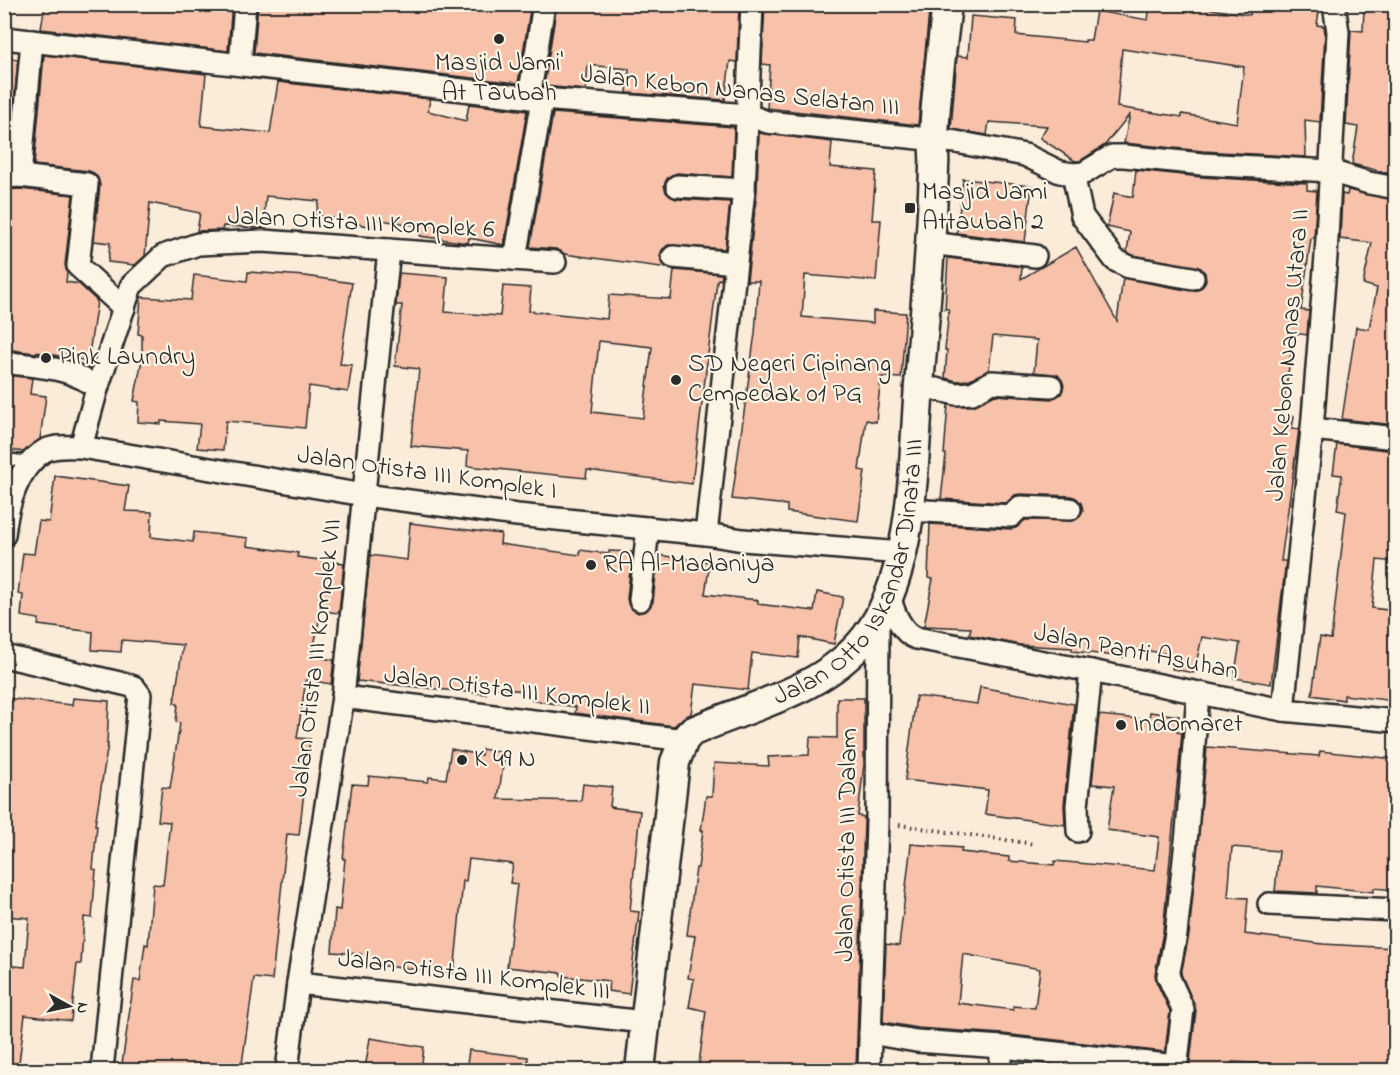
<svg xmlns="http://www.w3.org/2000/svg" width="1400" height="1075" font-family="'Indie Flower',sans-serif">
<rect width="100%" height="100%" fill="#fbebd9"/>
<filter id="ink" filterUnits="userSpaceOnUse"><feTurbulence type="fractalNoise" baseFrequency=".0167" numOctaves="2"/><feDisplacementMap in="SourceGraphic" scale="12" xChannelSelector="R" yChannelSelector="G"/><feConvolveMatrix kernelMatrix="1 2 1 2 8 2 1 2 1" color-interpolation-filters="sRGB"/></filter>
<g filter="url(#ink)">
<!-- building -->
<g fill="#f7c1aa" stroke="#2b2b2b" stroke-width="1.5" fill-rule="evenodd">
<path d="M45,4H232L228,51L41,29Z"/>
<path d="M258,4H531L518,83L254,53Z"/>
<path d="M557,4H739L737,62L730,61L725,100L627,93L629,69L588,65L586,90L544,86Z"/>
<path d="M765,4H808L929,12L918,125L767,108L770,65L762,64Z"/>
<path d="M1150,4H1179L1250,15L1251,4H1320L1317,25L1324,26L1325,33L1320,122L1305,120L1306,157L1203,151L1124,143L1130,114L1105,145L1080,161H1075L1040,138L1047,126L989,122L987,135L951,129L957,56L968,57L971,16L1017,20L1016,35L1085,42V40H1091L1096,11L1148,20ZM1122,49L1244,67L1237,123L1182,114V117L1117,107Z"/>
<path d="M1364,8L1395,9V175L1352,164L1358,127L1346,125L1351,30L1363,31Z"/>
<path d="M44,55L206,74L201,126L270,133L278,82L430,99L428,111L466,121L469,104L527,111L504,245L469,238L468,243L420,236L421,226L374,219L373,227L316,215L319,201L266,196L263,228L223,226L222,230L197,231L200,213L150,203L145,256L135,265L108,262L110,243L94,241L100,185L98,178L94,173L89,171L34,165Z"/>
<path d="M4,57L18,60L8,164H4Z"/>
<path d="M553,113L734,127L732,177L677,173L667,179L664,185L666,192L676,199L730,202L725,249L668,245L662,250L660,256L662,263L668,268L564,254L556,249L530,247Z"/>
<path d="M759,133L832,142L830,167L876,171L872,220H881L876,281L805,275L802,317L873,323V311L906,313L901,378L881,377L876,422L866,420L859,470L865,471L858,521L787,512V505L732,499L755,333L759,281H747L757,191Z"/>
<path d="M1136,170L1201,177L1307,183V190L1317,191L1314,238H1311L1301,310L1309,311L1307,335L1294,333L1282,414L1294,416L1292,428L1299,429L1281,561H1286L1271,684L1234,678L1240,643L1202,637L1194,673L1172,669L1175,655L1125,647L1124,657L1072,651V648L1020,645L969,635L971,628L924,626L933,579L928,578L930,524L1011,529L1016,528L1025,520H1075L1080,516L1083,510L1081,503L1076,498L1071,496L1020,494L1015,495L1006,503L941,499L946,454H944L948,405L973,406L995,395L1051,399L1061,394L1064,386L1062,380L1058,375L1034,372L1037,340L993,336L989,370L968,380L957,381L945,378L947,350H945L949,309H945L948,258L1022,267L1021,279L1076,247L1117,321L1123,278L1191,291L1198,290L1203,286L1206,280L1205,273L1201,268L1133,255L1127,252L1130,232L1107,227L1114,193L1133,197Z"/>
<path d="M963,179L1032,186L1025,242L957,233Z"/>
<path d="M20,189L73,195L65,265L67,272L66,282L79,284L97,301L88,361L36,352L35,353L4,349V190Z"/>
<path d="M1348,190L1395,200V425L1342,419L1356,327L1369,329L1377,288L1363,284L1372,243L1340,239L1342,194L1347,195Z"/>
<path d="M674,270L722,274L721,280L718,279L717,282L692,484L587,470L586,478L467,466L468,451L411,446L419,369L395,366L402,305H396L399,273L448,277L445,312L500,316L503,286L531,288L529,311L607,319L609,295L671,299ZM599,341L652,347L643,418L592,412Z"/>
<path d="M248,272L305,276L352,283L340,364L352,365L348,392L309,386L305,428L226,421L223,450L197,448L200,424L161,421V424L138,422L139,402L134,401L142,360V335L138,334L141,297L191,300L194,275L247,281Z"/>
<path d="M4,375L32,378L30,394L46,396L40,439L24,452L4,449Z"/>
<path d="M1337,444L1394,451L1389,484L1395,485V562L1377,560L1372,608L1395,611V701L1344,695V700L1312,695L1320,637L1331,639L1346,512L1337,510L1342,475L1333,474Z"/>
<path d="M55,476L129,486L125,511L152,512L151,537L193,542L194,532L248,538L247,546L298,553L297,557L344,563L339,613L321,611L312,656L334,660L331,684L306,680L297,738L310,739L299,835L287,834L272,980L254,978L241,1071H121L134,980L140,981L145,944L148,945L153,884L163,885L170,822L158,821L162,787L170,788L180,723L176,722L178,704L174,703L183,645L122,640L121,652L92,650L93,632L38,625L39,619L21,616L23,595L18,594L23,553L34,554L39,521L49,522Z"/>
<path d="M410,523L501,534L500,544L580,555V550L609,554V551L632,552L627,599L629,606L638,613L646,611L653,602L658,555L710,562L705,594L758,600V604L814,611L817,592L843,597L834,644L800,637L798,658L752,653L748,690L695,684L691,714L684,717L674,726L575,713L576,707L532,700L533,692L487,687L486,694L357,681L370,555L407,560Z"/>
<path d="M980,687L1074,704L1064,805L1065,825L985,814L988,790L905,780L916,696L977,704Z"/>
<path d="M4,698L72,705L73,698L109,701L107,744H108L95,825H97L93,869L96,870L92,918L84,917L81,964H77L71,1021L25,1015L18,1071H4V965L25,967L29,918L4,916Z"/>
<path d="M837,698H864V764L858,816L864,817V822L856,1071H698L706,1011L689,1007L694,979L688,978L695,936L687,935L696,868H698L703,830H701L706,796H712L714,763L769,766L768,757L809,755L810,737L837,738Z"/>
<path d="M1150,712L1179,716L1177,732L1182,733L1163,932L1155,974L1156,981L1170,1011L1165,1052L1003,1034L918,1028L883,1022L886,944L899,946L911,844L962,848L961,852L1009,857V861L1054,865L1055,861L1155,870L1159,837L1107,830L1114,786L1092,784L1099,715L1149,720ZM963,954L1040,969L1035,1008L1013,1006V1010L958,1003Z"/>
<path d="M1207,747L1319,756L1320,751L1395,759V798L1393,825H1395V890L1374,888V892L1317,886V893L1275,891L1279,851L1232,847L1228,897L1248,898L1245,934L1323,944L1395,948V1071H1362L1341,1067L1232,1062L1231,1071H1189L1196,1010L1181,974L1189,935Z"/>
<path d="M451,749L481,755L482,749L505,753L498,799L581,801L583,784L612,787L610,807L640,811L630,911L639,912L629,994L608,991L609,981L561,976V973L507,967L517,884L510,883L513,864L469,859L466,881H463L454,974L360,963L361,954L332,952L335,909L340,910L345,859H343L352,784L368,785L369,776L428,782L429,777L446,779Z"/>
<path d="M370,1038L424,1047L421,1071L365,1069Z"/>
<path d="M469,1050L528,1057L527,1071H466Z"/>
</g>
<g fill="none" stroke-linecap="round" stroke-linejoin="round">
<!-- lane casing -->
<g stroke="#2b2b2b" stroke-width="15">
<path id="lane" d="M4,459L32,462"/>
</g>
<!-- street casing -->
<g stroke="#2b2b2b" stroke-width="26">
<g id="street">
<path d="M4,38L542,99L748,115L767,122L956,142L1025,155L1060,172L1073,174L1084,173L1112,156H1124L1202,164L1330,171L1369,183L1396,188"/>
<path d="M240,64L245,4"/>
<path d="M529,98L544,4"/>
<path d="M1073,174L1082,216L1115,260L1129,267L1193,278"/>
<path d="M20,176L87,184L78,266L124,308"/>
<path d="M4,177L20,176L32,41"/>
<path d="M677,186L744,190"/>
<path d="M930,243L1035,256"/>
<path d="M673,257L736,263"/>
<path d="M515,259L542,99"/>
<path d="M4,362C35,367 74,366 97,389"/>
<path d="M919,389H936L956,394L972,393L992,382L1051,386"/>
<path d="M1312,429L1396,438"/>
<path d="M81,447L97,389L131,286L163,256L198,244L263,241L555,262"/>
<path d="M909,510L1011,516L1020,507L1070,509"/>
<path d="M706,534L744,190L752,4"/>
<path d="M4,535C7,506 17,468 44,451C55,445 69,447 81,447L364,495L517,515L706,534L743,540L901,553"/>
<path d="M890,597C893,612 902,633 916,638L1091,671L1283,710L1396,721"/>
<path d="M640,600L648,528"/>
<path d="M4,656L128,685L134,687L140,695L102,1070"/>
<path d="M343,697L684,740"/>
<path d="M1283,710L1312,429L1326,256L1338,32L1334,4"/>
<path d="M1078,831L1077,806L1091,671"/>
<path d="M1269,904L1396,910"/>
<path d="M298,983L644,1022"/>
<path d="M870,1033L916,1041L1002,1047L1176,1066"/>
<path d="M287,1070L298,983L343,697L389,250"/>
<path d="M869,1070L877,822L878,620"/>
<path d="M1000,1070L1002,1047"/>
<path d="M1176,1070L1183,1009L1168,976L1176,934L1187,832L1198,694"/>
</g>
</g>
<!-- secondary casing -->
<g stroke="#2b2b2b" stroke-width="33">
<g id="secondary">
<path id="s1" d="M640,1070L675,762L684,740L691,732C751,705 822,692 865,638C915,575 913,463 919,385C925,312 932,240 934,167C935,158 933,149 934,140C935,95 942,49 947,4"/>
</g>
</g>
<!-- path -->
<path stroke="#2b2b2b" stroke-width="4" stroke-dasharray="1.5 4.5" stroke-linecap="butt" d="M899,825L1034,844"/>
<!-- lane -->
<use href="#lane" stroke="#fcf5e5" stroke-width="10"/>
<!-- street -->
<use href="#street" stroke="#fcf5e5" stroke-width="21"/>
<!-- secondary -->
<use href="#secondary" stroke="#fcf5e5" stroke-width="28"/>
</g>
</g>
<!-- markers -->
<g fill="#2b2b2b" stroke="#fcf5e5" stroke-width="2">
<circle cx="499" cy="39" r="6"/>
<rect x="904" y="202" width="12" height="12" rx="3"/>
<circle cx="46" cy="358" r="6"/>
<circle cx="676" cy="380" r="6"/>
<circle cx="591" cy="565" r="6"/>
<circle cx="1121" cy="725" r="6"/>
<circle cx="462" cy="760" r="6"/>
</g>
<g text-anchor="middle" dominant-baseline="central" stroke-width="4.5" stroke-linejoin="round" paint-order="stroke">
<!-- poi labels -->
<g font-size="26" fill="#2b2b2b" stroke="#fcf5e5" text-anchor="start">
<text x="499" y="64" text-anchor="middle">Masjid Jami'<tspan x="499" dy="30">At Taubah</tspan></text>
<text x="922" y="193">Masjid Jami<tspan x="922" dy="30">Attaubah 2</tspan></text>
<text x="58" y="358">Pink Laundry</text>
<text x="688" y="365">SD Negeri Cipinang<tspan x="688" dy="30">Cempedak 01 PG</tspan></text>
<text x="603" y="565">RA Al-Madaniya</text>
<text x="1133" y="725">Indomaret</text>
<text x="474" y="760">K 49 N</text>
</g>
<!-- street labels -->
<g font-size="26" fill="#2b2b2b" stroke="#fcf5e5">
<text transform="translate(740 92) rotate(6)">Jalan Kebon Nanas Selatan III</text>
<text transform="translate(361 224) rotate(3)">Jalan Otista III Komplek 6</text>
<text transform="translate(1289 355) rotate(-85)">Jalan Kebon Nanas Utara II</text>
<text transform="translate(427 474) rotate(8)">Jalan Otista III Komplek I</text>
<text stroke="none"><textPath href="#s1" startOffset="594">Jalan Otto Iskandar Dinata III</textPath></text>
<text transform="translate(1136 653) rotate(11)">Jalan Panti Asuhan</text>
<text transform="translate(317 658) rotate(-83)">Jalan Otista III Komplek VII</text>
<text transform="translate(517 692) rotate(7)">Jalan Otista III Komplek II</text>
<text transform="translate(848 845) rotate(-89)">Jalan Otista III Dalam</text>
<text transform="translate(474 976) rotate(7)">Jalan Otista III Komplek III</text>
</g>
</g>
<!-- margin -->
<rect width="1400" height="1075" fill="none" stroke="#fcf5e5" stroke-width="24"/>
<rect x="12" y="12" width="1376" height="1051" fill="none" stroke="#2b2b2b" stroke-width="2" filter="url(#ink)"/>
<!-- north arrow -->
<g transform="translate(69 1006) rotate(98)" stroke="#fcf5e5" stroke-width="4.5" paint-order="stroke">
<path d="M0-4.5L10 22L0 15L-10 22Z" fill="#2b2b2b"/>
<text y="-9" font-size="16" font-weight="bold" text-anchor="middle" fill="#2b2b2b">N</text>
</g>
</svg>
